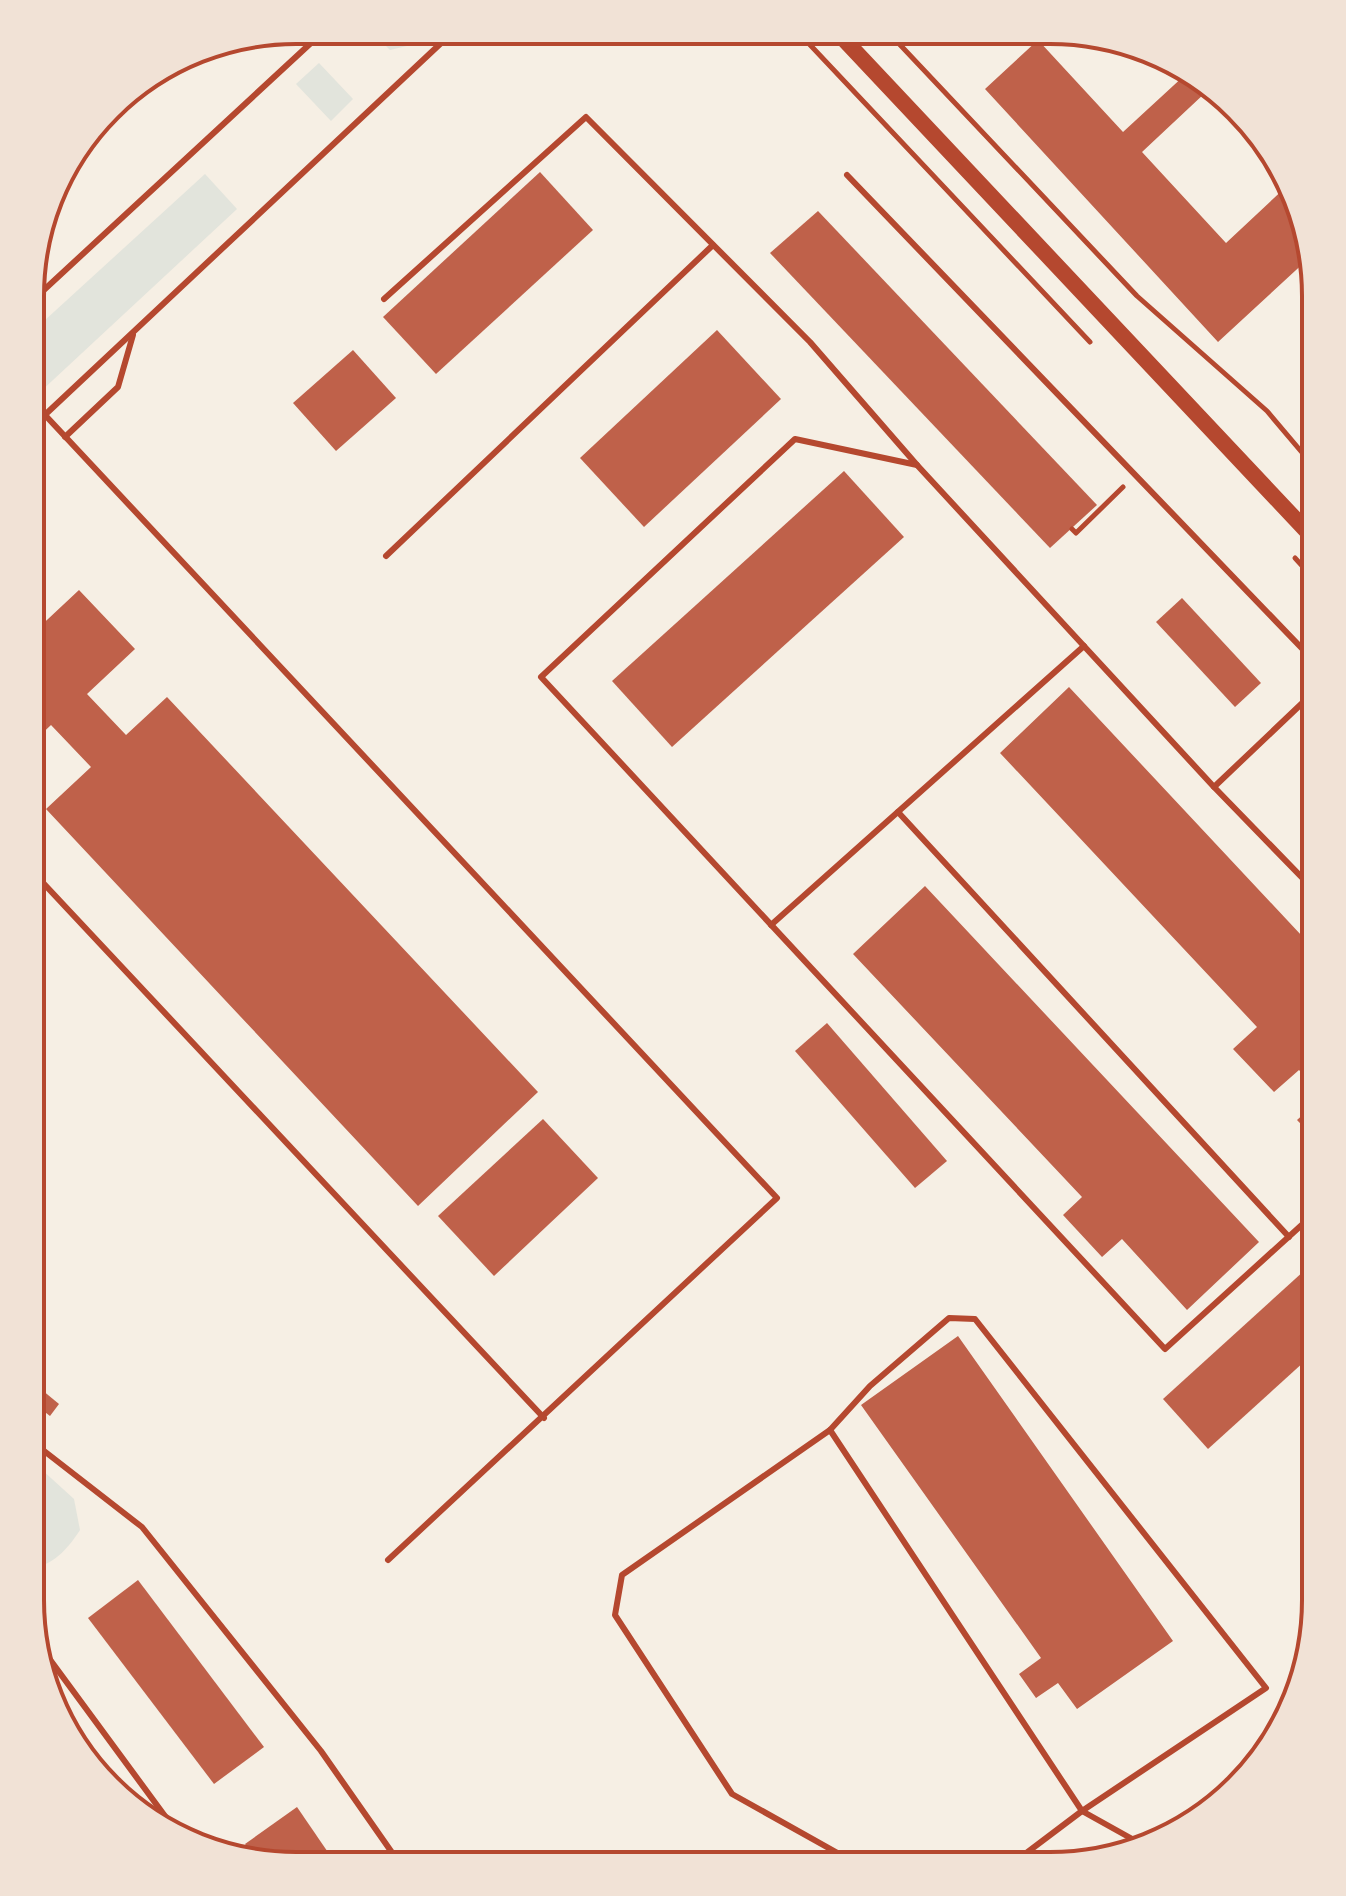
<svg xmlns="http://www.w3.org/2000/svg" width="1346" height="1896" font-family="Overpass,sans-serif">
<rect width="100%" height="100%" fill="#f6efe4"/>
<!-- green -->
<g fill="#e2e4dc">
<path d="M427,30L411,45L390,50L371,31Z"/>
<path d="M319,63L353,99L331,121L296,84Z"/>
<path d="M205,174L237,209L39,393L32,391V332Z"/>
<path d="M30,1459L74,1499L80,1530C67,1550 53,1565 30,1569Z"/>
</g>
<!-- building -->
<g fill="#bf614a" fill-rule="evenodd">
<path d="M1038,40L1123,132L1186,74L1212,85L1289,179L1308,259L1218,342L985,89ZM1205,93L1289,184L1226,243L1142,152Z"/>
<path d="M540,172L593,230L436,374L383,317Z"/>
<path d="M818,211L1097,505L1050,548L770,253Z"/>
<path d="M717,330L781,399L644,527L580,458Z"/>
<path d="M353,350L396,398L336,451L293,403Z"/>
<path d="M844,471L904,537L672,747L612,681Z"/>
<path d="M79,590L135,649L87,694L126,735L167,697L538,1092L418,1206L46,809L91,767L51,725L31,744L32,634Z"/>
<path d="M1182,598L1261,683L1235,707L1156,622Z"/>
<path d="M1069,687L1316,951V1088L1299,1070L1274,1092L1233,1049L1257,1027L1000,753Z"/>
<path d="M925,886L1259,1242L1187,1310L1122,1239L1102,1257L1063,1215L1082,1197L853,954Z"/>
<path d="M827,1023L947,1161L915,1188L795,1051Z"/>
<path d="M1316,1103V1140L1297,1120Z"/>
<path d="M543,1119L598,1178L494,1276L438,1216Z"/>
<path d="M1316,1260V1351L1208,1449L1163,1399Z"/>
<path d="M958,1336L1173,1641L1077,1709L1058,1683L1036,1698L1019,1674L1041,1658L861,1405Z"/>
<path d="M42,1390L59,1404L50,1416L32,1402Z"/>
<path d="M138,1580L264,1747L214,1784L88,1618Z"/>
<path d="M297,1807L336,1864L258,1862L245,1844Z"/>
</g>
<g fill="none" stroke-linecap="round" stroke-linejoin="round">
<!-- path -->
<g stroke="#b5482f" stroke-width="5">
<path d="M797,31L1090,342"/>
<path d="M888,32L1137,296L1267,411L1316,469"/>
<path d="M1072,529L1076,533L1123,487"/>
<path d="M1295,558L1316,581"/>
</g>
<!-- service -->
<g stroke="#b5482f" stroke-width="6">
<path d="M847,175L1316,663"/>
<path d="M384,299L586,117L810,342L917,465"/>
<path d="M32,301L325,30"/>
<path d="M45,415L777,1198L388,1560"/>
<path d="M32,427L455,30"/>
<path d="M65,437L118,387L133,335"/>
<path d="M386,556L713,245"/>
<path d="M1214,787L1316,892"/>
<path d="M898,812L1289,1237"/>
<path d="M31,870L544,1418"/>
<path d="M771,925L1084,646"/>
<path d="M1316,1212L1165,1349L541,677L795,439L917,465L1214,787L1316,690"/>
<path d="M830,1430L870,1386L949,1318L975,1319L1266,1688L1082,1811L1009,1866"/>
<path d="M30,1440L142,1527L321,1751L400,1864"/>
<path d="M1304,1515L1315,1505"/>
<path d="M40,1646L173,1827"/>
<path d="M859,1865L732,1794L615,1615L622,1575L830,1430L1082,1811L1143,1845"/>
</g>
<!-- secondary -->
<path stroke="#b5482f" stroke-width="16" d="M837,32L1316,541"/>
</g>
<!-- crop -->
<path d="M0 0H1346V1896H0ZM296 44H1050A252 252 0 0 1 1302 296V1600A252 252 0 0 1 1050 1852H296A252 252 0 0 1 44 1600V296A252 252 0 0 1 296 44Z" fill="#f1e2d6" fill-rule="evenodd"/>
<path fill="none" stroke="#b5482f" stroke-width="4" d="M296 44H1050A252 252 0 0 1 1302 296V1600A252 252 0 0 1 1050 1852H296A252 252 0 0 1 44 1600V296A252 252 0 0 1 296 44Z"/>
</svg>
